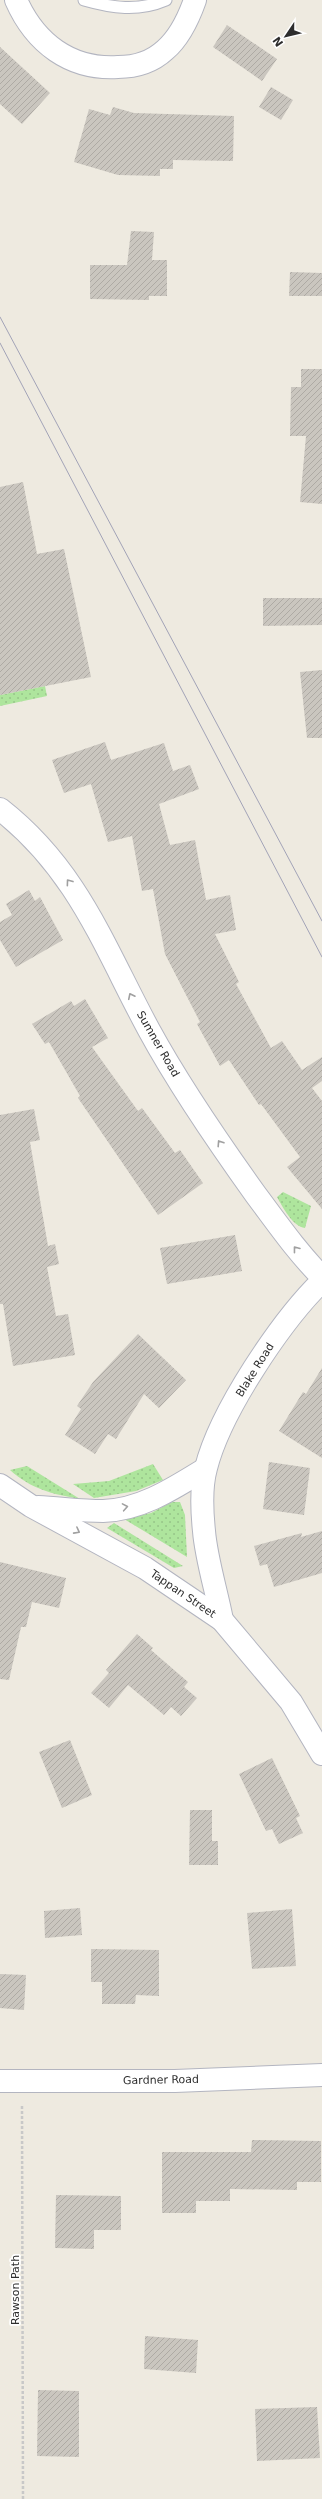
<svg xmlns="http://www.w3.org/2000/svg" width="322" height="2499" font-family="'DejaVu Sans',sans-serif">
<defs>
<pattern id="grass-dots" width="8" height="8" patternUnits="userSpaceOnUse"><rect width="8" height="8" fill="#aee59d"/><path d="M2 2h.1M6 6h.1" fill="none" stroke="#96c588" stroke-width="1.8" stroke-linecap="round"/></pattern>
<pattern id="building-hatch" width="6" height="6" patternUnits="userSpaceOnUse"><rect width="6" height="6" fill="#cac6bf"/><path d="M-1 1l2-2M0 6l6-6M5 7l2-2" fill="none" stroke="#aeaaa4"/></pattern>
</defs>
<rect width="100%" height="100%" fill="#eeeae0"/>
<!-- grass -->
<g fill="url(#grass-dots)">
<path d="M45,686L47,696L0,706V695Z"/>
<path d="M283,1192L311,1206L305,1228C293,1227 282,1206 277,1197Z"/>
<path d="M153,1464L163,1480L136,1491L94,1498L73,1484L109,1481Z"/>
<path d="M27,1466L80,1499C52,1494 31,1489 10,1470Z"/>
<path d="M172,1502H180L185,1515L187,1557L124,1519L151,1513Z"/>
<path d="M114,1523L183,1566L174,1568L107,1528Z"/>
</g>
<!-- building -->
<g fill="url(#building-hatch)">
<path d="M227,25L277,59L262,81L213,47Z"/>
<path d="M0,47L50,93L22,124L0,104Z"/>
<path d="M271,87L293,100L281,120L259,107Z"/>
<path d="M113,107L134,113L234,116L233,161L173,160V169H160V176L118,175L74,162L89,109L110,115Z"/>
<path d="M131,231L154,232L152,260H167V296H149V300L90,299V265H127Z"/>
<path d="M290,272L322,273V296H289Z"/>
<path d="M301,369H322V504L300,502L306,436H290L291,387H301Z"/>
<path d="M23,482L37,554L64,549L91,677L0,695V487Z"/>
<path d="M263,598H322V625L263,626Z"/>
<path d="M322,670V738H307L300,672Z"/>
<path d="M105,742L111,760L164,743L173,771L190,765L199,789L159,804L170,845L195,840L206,900L230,895L236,930L215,934L239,982L236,984L271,1048L282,1041L302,1070L322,1057V1081L312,1088L322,1101V1209L287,1167L300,1157L261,1104L259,1105L229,1060L220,1066L197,1024L200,1022L165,954L153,889L142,891L132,836L108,842L91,784L64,793L52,760Z"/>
<path d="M29,890L35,901L40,897L63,940L16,967L0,940V922L12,915L6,904Z"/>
<path d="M85,999L108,1038L92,1047L138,1111L142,1108L175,1153L180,1150L203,1183L158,1215L78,1098L80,1096L49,1042L45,1044L32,1024L71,1001L74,1006Z"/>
<path d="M34,1109L40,1140L30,1142L48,1246L55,1244L59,1264L47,1267L56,1316L68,1314L75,1355L13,1366L3,1304H0V1115Z"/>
<path d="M235,1235L242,1271L167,1284L160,1248Z"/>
<path d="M138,1334L186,1380L159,1408L144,1394L116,1439L108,1434L95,1454L65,1435L81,1409L77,1406L93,1382Z"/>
<path d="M322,1368V1458L279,1431L303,1392L306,1394Z"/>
<path d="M269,1462L310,1468L304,1515L263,1509Z"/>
<path d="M322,1531V1573L274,1587L267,1564L260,1566L254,1546L302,1533L301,1537Z"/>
<path d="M0,1562L66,1578L59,1608L32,1602L26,1627H21L9,1680L0,1679Z"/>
<path d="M137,1634L153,1648L151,1650L188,1682L184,1687L197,1698L181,1716L171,1707L164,1715L128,1685L109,1708L91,1693L109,1673L106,1670Z"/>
<path d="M70,1740L92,1795L62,1808L39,1752Z"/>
<path d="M272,1758L300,1816L296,1818L303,1833L279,1844L272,1829L266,1831L239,1774Z"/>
<path d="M190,1810H212V1841H218V1865H189Z"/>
<path d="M80,1908L82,1935L45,1938L44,1911Z"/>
<path d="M292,1909L296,1966L252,1969L247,1913Z"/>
<path d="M91,1949L159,1950V1996L136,1995L135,2004H102V1982H91Z"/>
<path d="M0,1974L26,1975L24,2010L0,2008Z"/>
<path d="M252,2140L321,2141V2182H297V2190L230,2189V2201H196V2213H162V2152H251Z"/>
<path d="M56,2195L121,2196V2230H94V2249L55,2248Z"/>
<path d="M145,2336L198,2340L196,2373L144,2369Z"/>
<path d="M38,2390L79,2391V2457L37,2456Z"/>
<path d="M317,2407L320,2458L257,2461L255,2409Z"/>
</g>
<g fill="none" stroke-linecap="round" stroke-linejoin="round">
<!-- lane casing -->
<g stroke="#b3b5c0" stroke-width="13">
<path id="lane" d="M84,0C112,8 138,12 166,0"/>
</g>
<!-- street casing -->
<g stroke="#b3b5c0" stroke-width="24">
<g id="street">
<path d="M16,0C35,43 70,70 118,67C135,67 152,62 165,50C179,38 189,17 195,0"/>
<path d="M0,2081H175L322,2075"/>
</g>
</g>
<!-- secondary casing -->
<g stroke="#b3b5c0" stroke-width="24">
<g id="secondary">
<path d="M0,809C78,870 104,947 149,1030C180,1087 218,1142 256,1195C277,1223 297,1252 322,1277"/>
<path d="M0,1485L31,1506L145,1568L222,1620L291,1702L322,1754"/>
<path d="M38,1507C60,1508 81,1511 103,1511C141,1510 174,1488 205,1469"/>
<path d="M222,1620C217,1593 206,1558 204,1531C202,1512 201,1486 206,1468C220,1412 281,1321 322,1281"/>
</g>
</g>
<!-- path -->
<path stroke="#c8c8c8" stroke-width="2.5" stroke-dasharray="3 2" stroke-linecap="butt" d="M22,2106L23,2499"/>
<!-- lane -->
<use href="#lane" stroke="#fff" stroke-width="11"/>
<!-- street -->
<use href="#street" stroke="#fff" stroke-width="22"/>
<!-- secondary -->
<use href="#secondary" stroke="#fff" stroke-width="22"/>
<!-- tram -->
<g stroke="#a2a3b7" stroke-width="1">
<path d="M0,317L322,921"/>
<path d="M0,343L322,957"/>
</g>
</g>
<!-- one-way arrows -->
<defs><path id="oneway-chevron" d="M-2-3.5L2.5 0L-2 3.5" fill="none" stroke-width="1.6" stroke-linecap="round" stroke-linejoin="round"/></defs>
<g stroke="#a0a0a0">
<use href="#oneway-chevron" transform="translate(69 882) rotate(-126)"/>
<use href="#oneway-chevron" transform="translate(131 996) rotate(-116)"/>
<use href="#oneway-chevron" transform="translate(220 1143) rotate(-123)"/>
<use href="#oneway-chevron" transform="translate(296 1249) rotate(-128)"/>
<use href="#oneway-chevron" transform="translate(125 1507) rotate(-10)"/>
<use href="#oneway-chevron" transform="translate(77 1531) rotate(28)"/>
</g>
<g text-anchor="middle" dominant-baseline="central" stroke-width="3.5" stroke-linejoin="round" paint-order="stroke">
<!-- street labels -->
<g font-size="11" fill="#2d2d2d" stroke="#fff">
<text transform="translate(158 1044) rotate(60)">Sumner Road</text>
<text transform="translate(255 1370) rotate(-58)">Blake Road</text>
<text transform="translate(183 1594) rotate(34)">Tappan Street</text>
<text transform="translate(161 2080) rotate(-1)">Gardner Road</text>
<text transform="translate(15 2290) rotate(-90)">Rawson Path</text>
</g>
</g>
<!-- north arrow -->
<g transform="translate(286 36) rotate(235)" stroke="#ffffff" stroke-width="3" paint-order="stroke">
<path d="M0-3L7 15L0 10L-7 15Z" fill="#2d2d2d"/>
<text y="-6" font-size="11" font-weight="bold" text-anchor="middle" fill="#2d2d2d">N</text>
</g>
</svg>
